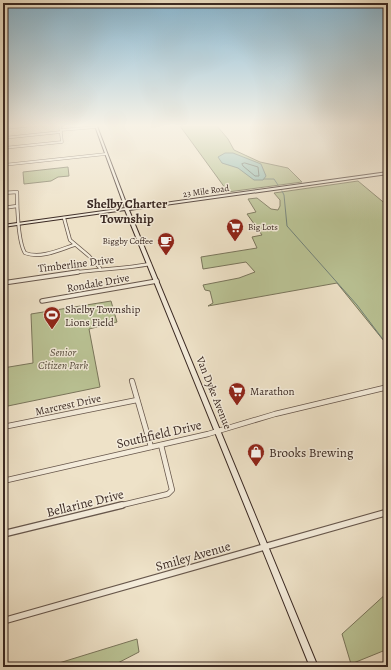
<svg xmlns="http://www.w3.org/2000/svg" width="391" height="670" font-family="Alegreya,serif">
<rect width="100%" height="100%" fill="#eee2c8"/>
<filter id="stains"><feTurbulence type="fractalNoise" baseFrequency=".005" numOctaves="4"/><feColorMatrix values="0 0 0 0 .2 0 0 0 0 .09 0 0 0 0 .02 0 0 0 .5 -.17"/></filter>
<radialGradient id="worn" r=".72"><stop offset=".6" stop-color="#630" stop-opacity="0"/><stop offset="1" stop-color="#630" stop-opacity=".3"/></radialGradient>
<!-- green -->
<g fill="#bac395" stroke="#7a765c">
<path d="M180,126H217L228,139L234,150L260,162L288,168L302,182L228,192Z"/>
<path d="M68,167L69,176L58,177L51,181L24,184L23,172Z"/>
<path d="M358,181L388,206V346L337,283L208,306L213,303L210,291L205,290L203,285L239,278L255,272L246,262L203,269L201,257L257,248L252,237L262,235L247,214L256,212L248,199L257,198L271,209L278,210L280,206V200L274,193Z"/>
<path d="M111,301L117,322L89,329L100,387L3,407V368L33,363L31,314Z"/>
<path d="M388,592V649L351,664L342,634Z"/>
<path d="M137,639L139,652L110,667H46Z"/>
</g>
<!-- water -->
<path fill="#99beb3" stroke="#738279" d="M225,153H233L261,164L266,176L263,180H254L238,168L222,163L218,157Z"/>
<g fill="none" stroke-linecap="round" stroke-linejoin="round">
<!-- shore -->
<path stroke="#6a746b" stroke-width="1" d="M245,163L258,167L259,176H255L243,166L242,164Z"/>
<!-- stream -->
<g stroke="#738279" stroke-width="1">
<path d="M264,179H274L278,185"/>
<path d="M282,191L284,195L287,226L357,305L388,346"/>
</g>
<!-- minor-far4 casing -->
<g stroke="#67574c" stroke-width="3">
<g id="minor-far4">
<path d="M3,128L26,126"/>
<path d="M61,130L96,127"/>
<path d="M3,138L61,132"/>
<path d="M3,148L62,142L60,126"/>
<path d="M3,165L106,154"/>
</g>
</g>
<!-- minor-far3 casing -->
<g stroke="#67574c" stroke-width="4">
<g id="minor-far3">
<path d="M3,193L17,192C17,206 18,242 25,253C41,259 59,250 74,245"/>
<path d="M3,208L17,206"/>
<path d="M64,218L70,240L89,256L100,268"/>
<path d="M71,273C97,269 124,269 150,264"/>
</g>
</g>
<!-- minor-far2 casing -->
<g stroke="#67574c" stroke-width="5.5">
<g id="minor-far2">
<path d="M3,283L78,272"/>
<path d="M42,301L157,281"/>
</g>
</g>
<!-- minor-far1 casing -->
<g stroke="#67574c" stroke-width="6">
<g id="minor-far1">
<path d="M132,381L151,447"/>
<path d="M3,427L137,400"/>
<path d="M3,481L208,434L275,414L388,387"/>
<path d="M118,506L168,494L172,490L161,445"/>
</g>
</g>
<!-- minor casing -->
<g stroke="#67574c" stroke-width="8">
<g id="minor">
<path d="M3,534L122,505"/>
<path d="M3,621L388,512"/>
</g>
</g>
<!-- secondary casing -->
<g stroke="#3a2923" stroke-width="2">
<path id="secondary" d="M95,126H97L128,208L388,172V174L129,210L318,667H310L125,210L3,227V225L125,208Z"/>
</g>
<!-- minor-far4 -->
<use href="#minor-far4" stroke="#f4ecdb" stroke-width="2"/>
<!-- minor-far3 -->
<use href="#minor-far3" stroke="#f4ecdb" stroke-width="2.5"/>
<!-- minor-far2 -->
<use href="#minor-far2" stroke="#f4ecdb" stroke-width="3.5"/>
<!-- minor-far1 -->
<use href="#minor-far1" stroke="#f4ecdb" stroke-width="4.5"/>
<!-- minor -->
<use href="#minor" stroke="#f4ecdb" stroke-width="5.5"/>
<!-- secondary -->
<use href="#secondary" fill="#f4ecdb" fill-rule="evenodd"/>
</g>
<!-- sky -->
<linearGradient id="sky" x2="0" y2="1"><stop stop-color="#88b8d3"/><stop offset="0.57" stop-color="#f7f2e6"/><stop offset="1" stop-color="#f7f2e6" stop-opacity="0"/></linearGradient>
<rect width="391" height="220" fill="url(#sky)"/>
<!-- icons -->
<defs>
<g id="supermarket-pin" transform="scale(0.9)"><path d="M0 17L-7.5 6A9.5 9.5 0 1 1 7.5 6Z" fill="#8f2418" stroke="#f4ecdb"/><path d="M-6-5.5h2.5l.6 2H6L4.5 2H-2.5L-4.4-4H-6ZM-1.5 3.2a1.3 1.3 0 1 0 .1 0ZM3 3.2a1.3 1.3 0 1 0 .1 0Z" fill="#fff"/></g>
<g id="cafe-pin" transform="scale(0.9)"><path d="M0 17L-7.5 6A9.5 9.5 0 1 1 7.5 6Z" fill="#8f2418" stroke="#f4ecdb"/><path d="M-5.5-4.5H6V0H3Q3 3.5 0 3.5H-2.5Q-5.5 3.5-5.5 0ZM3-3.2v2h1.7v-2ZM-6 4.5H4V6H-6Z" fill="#fff"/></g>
<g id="stadium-pin" transform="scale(0.9)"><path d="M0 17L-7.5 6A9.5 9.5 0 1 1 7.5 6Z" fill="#8f2418" stroke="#f4ecdb"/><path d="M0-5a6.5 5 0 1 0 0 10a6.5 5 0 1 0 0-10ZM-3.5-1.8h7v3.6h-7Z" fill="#fff"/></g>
<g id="shop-pin" transform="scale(0.9)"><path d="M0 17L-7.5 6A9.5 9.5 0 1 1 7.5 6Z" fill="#8f2418" stroke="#f4ecdb"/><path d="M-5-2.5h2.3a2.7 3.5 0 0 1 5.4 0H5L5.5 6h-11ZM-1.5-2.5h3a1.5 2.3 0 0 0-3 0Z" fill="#fff"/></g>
</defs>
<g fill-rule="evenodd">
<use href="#supermarket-pin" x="235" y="227"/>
<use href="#cafe-pin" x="166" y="241"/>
<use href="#stadium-pin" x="52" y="315"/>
<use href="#supermarket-pin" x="237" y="391"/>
<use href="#shop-pin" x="256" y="452"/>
</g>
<g text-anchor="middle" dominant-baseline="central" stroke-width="3" stroke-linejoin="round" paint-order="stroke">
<!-- far-street labels -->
<g font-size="9" fill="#3a2923" stroke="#f4ecdb">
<text transform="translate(206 191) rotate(-8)">23 Mile Road</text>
</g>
<!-- far-poi labels -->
<g font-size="9" fill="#3a2923" stroke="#f4ecdb" text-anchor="start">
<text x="248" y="227">Big Lots</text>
<text x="153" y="241" text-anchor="end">Biggby Coffee</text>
</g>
<!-- street labels -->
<g font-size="11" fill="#3a2923" stroke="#f4ecdb">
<text transform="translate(76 264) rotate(-7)">Timberline Drive</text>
<text transform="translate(98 283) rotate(-10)">Rondale Drive</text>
<text transform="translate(214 393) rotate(68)">Van Dyke Avenue</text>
<text transform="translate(68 405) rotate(-12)">Marcrest Drive</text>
</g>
<!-- poi labels -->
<g font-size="11" fill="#3a2923" stroke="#f4ecdb" text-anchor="start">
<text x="65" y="309">Shelby Township<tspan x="65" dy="13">Lions Field</tspan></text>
<text x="250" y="391">Marathon</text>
</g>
<!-- park labels -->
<g font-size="11" font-style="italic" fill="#5a5040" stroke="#f4ecdb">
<text x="63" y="352">Senior<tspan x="63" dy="13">Citizen Park</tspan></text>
</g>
<!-- far-district labels -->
<g font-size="13" font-weight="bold" fill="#3a2923" stroke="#f4ecdb">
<text x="127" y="203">Shelby Charter<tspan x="127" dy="15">Township</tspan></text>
</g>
<!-- near-street labels -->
<g font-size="13" fill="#3a2923" stroke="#f4ecdb">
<text transform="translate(159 434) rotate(-13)">Southfield Drive</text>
<text transform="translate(85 503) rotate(-14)">Bellarine Drive</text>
<text transform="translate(193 556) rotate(-16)">Smiley Avenue</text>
</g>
<!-- near-poi labels -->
<g font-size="13" fill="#3a2923" stroke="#f4ecdb" text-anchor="start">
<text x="269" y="452">Brooks Brewing</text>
</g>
</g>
<!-- margin -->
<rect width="391" height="670" fill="none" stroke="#eee2c8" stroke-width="16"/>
<rect x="4" y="4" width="383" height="662" fill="none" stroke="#3a2923" stroke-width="2"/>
<rect x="8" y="8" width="375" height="654" fill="none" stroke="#3a2923"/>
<rect width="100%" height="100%" filter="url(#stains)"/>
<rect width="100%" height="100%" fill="url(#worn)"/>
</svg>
